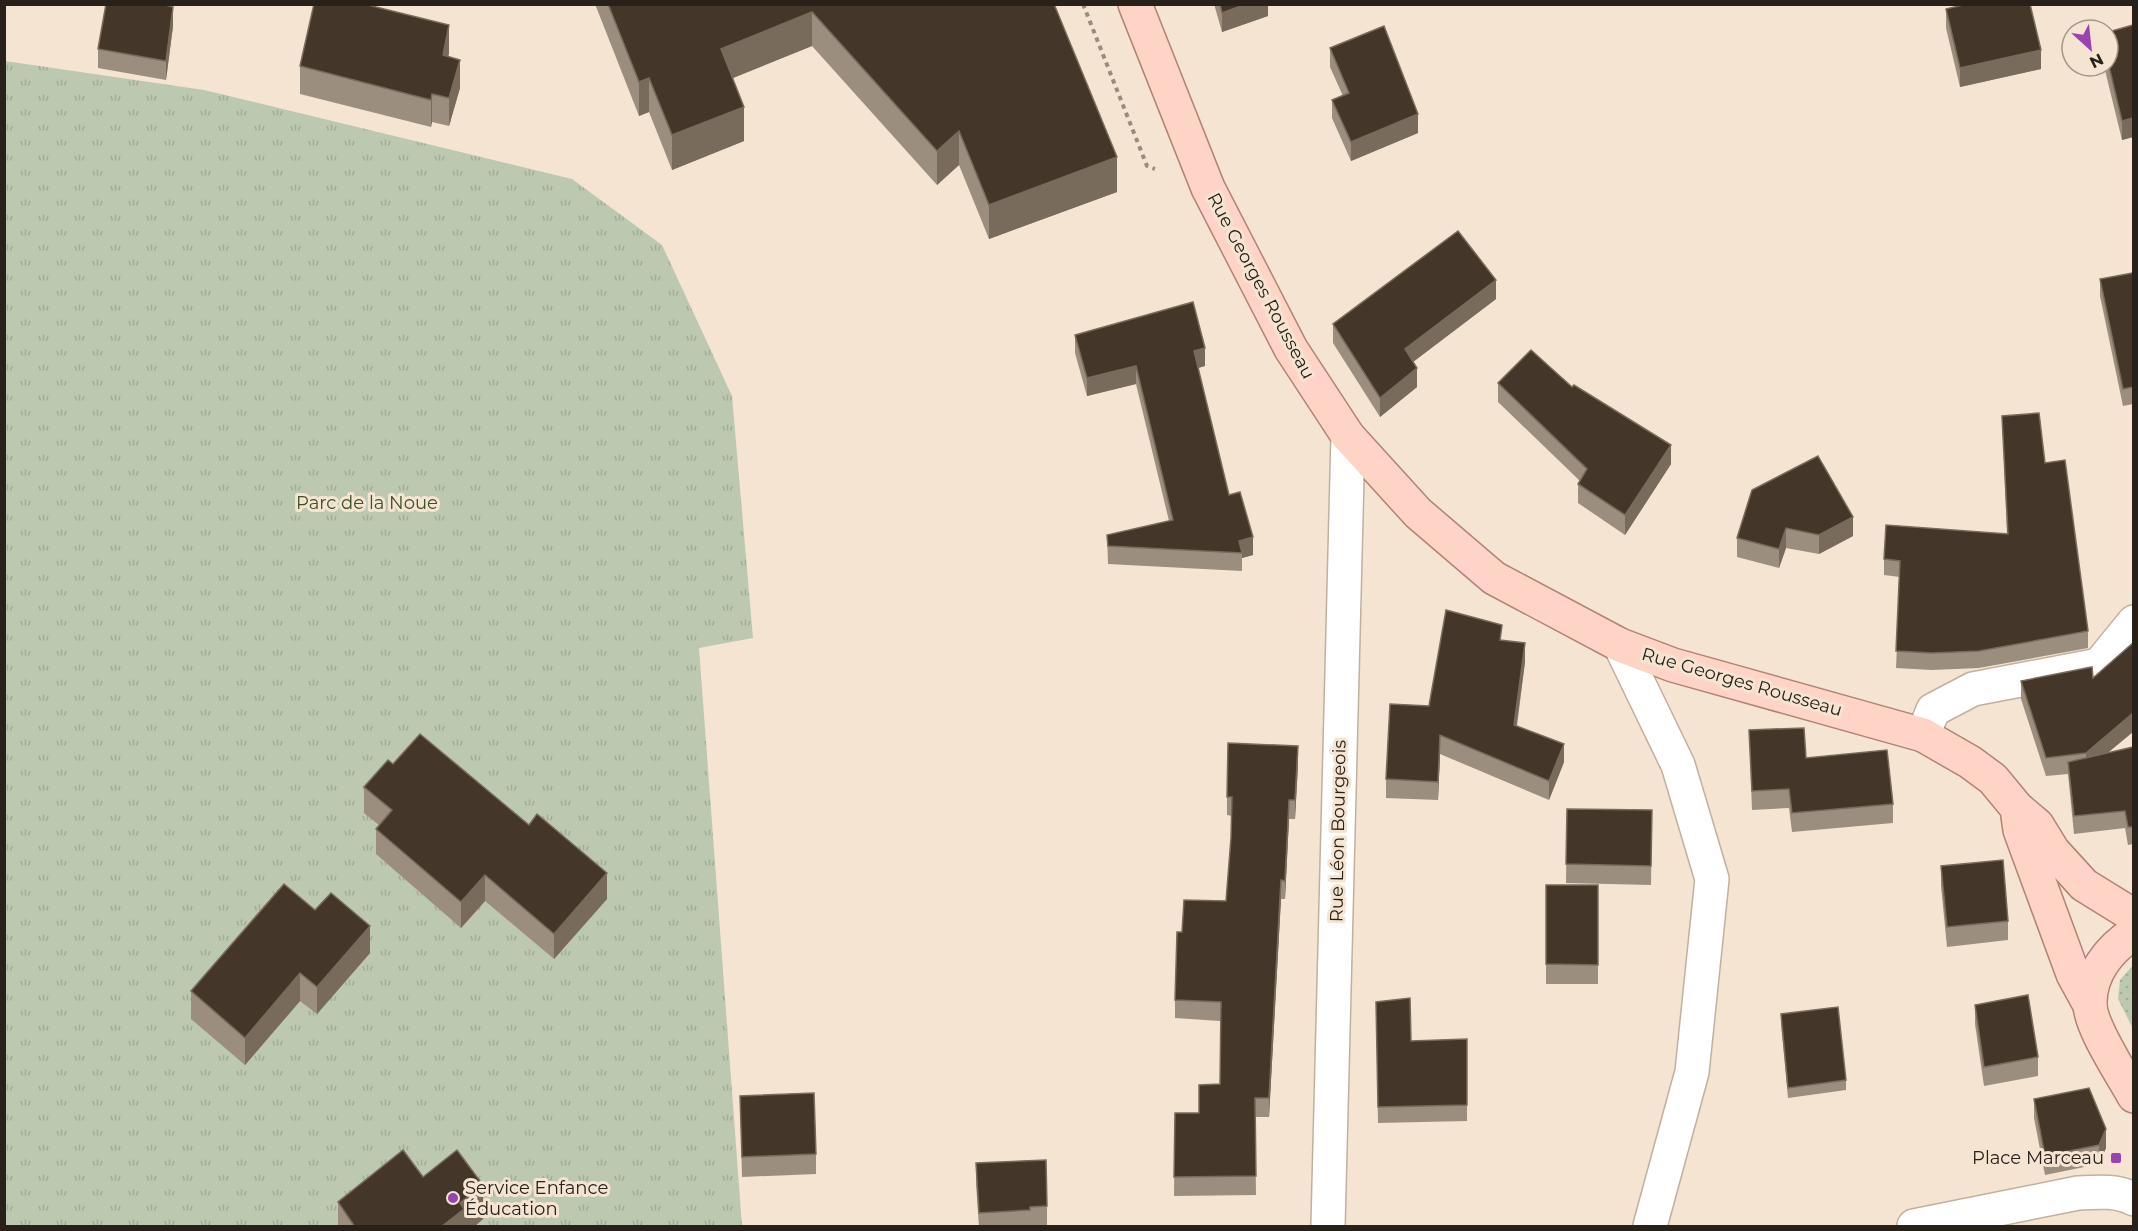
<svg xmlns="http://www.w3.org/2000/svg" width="2138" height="1231" font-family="Montserrat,sans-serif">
<defs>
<pattern id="grass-dots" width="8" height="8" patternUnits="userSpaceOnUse" patternTransform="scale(1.5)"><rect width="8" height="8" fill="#bcc8b0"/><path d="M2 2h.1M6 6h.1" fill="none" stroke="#a2ac97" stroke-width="1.8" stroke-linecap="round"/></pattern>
<pattern id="park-tufts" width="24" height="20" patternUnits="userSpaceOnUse" patternTransform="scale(1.5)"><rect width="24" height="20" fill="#bcc8b0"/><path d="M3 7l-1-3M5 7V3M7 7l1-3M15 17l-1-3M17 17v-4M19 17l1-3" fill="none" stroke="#a2ac97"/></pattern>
</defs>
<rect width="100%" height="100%" fill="#f5e4d2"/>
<!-- grass -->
<path fill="url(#grass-dots)" d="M2133,965V1029L2118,999L2120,980Z"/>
<!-- park -->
<path fill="url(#park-tufts)" d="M5,61L204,90L572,179L662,245L732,396L753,638L699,648L742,1226H5Z"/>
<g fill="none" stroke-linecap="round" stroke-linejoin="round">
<!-- street casing -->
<g stroke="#c0b09f" stroke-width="36">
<g id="street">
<path d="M1620,645L1678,765L1712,879L1692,1072L1650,1226"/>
<path d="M1923,735L1933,710L1973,689L2099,665L2134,622"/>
<path d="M1328,1226L1348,436"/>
<path d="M1914,1226L2078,1193C2097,1192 2116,1190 2134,1199"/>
</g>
</g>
<!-- primary casing -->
<g stroke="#b28371" stroke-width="36">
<g id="primary">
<path d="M1135,4L1208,188L1291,349L1348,436L1418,513L1494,578L1620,645L1673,665L1923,735L1970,762L1993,779L2017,808L2037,825L2053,851L2084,885L2134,916"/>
<path d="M2018,816L2020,830L2073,974L2090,1005"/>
<path d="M2134,933C2109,949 2089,974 2090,1005C2091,1028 2122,1074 2134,1096"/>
</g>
</g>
<!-- path -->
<path stroke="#988c7f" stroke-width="4" stroke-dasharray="4.5 4.5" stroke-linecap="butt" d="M1083,4L1147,166L1155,169"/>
<!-- street -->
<use href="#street" stroke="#fff" stroke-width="33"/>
<!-- primary -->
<use href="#primary" stroke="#fed4c6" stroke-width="33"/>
</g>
<!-- wall -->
<g fill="#9c8e7e">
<path d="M595,4H1054L1117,192L989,239L959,165L937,185L812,46L732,78L744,141L672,170L649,112L639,116Z"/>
<path d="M1214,4H1268V16L1222,32Z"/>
<path d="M1946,9L2041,69L1960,87L1946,28Z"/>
<path d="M2133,25V137L2122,140L2104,66H2108V32Z"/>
<path d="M173,26L166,80L98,68V49Z"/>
<path d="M1330,48L1418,133L1351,161L1332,118V100L1343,96L1330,67Z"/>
<path d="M449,53L448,56L460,88L449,126L432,122L431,127L300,94V66Z"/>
<path d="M2133,273V404L2123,406L2100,296V279Z"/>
<path d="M1496,299L1413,362L1417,387L1380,417L1333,343V324Z"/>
<path d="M1075,335L1205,366L1198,368L1229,495L1253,555L1242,558V571L1108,564L1107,535L1169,521L1136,384L1087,396L1075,353Z"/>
<path d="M1498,383L1572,387L1671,464L1625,535L1578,503V484L1580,481L1498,402Z"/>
<path d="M2002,416L2045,463L2088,631V648L1979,668L1932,670L1896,668L1900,577L1884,575V559L2007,534Z"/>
<path d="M1752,490L1853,536L1819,554L1786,548L1779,568L1737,557V538Z"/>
<path d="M1502,640L1525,662L1517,726L1564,762L1549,800L1440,754L1438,800L1386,798V779L1429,706Z"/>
<path d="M2093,678L2108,753L2133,747V844L2128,845L2125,828L2074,834L2068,774L2046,776L2021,699V681Z"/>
<path d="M1749,730L1806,758L1893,804V823L1792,832L1789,808L1752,810Z"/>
<path d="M1298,765L1295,819H1289L1285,899H1281L1269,1117H1255L1256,1195L1174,1196L1175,1113H1199L1220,1084V1021L1175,1018V1000L1182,932L1226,901L1231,838L1232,816L1227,815V797Z"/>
<path d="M364,787L607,899L554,959L485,901L461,928L376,854V829L379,825L364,813Z"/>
<path d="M1567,809L1652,810L1651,885L1566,883Z"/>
<path d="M1941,866L2008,921V940L1947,947L1941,886Z"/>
<rect x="1546" y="885" width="52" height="99"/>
<path d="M315,910L370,953L317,1014L300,1001L245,1065L191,1019V991Z"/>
<path d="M1376,1002L1411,1041L1467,1039V1121L1378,1123Z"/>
<path d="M1975,1005L2038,1057V1076L1984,1086L1975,1024Z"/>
<path d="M1781,1014L1846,1080V1090L1788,1098L1781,1023Z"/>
<path d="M740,1096L816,1154V1174L742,1177Z"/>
<path d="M2034,1099L2106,1148L2099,1164L2045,1175L2034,1118Z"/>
<path d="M976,1163L1047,1206V1225L1030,1227H979L976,1183Z"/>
<path d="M423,1177L483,1219L474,1227H338V1202Z"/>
</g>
<!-- shaded-wall -->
<g fill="#796b5c">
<path d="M1246,4H1268V16L1222,32V13Z"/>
<path d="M173,7V26L166,80V61Z"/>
<path d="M812,12V46L721,83V49Z"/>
<path d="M449,25V53L443,82V55Z"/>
<path d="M2041,50V69L1960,87V68Z"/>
<path d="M460,60V88L449,126V98Z"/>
<path d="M649,78V112L639,116V82Z"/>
<path d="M432,94V122L431,127V100Z"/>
<path d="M744,107V141L672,170V135Z"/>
<path d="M1418,114V133L1351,161V142Z"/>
<path d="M2133,118V137L2122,140V121Z"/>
<path d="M959,131V165L937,185V151Z"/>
<path d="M1117,157V192L989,239V205Z"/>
<path d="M1496,280V299L1405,368V349Z"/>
<path d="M1205,348V366L1194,369V351Z"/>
<path d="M1136,366V384L1087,396V378Z"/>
<path d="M1417,368V387L1380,417V398Z"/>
<path d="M1671,445V464L1625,535V515Z"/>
<path d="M1853,517V536L1819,554V535Z"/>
<path d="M1786,528V548L1779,568V549Z"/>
<path d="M1253,537V555L1242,558V553L1239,541Z"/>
<path d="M1525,643V662L1514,743V725Z"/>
<path d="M2133,713V732L2086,771V753Z"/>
<path d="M1440,735V754L1438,800V782Z"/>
<path d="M1564,744V762L1549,800V781Z"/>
<path d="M1298,746V765L1295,819V800Z"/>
<path d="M1289,800V819L1285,899V881Z"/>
<path d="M607,873V899L554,959V934Z"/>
<path d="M485,875V901L461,928V902Z"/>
<path d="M1281,880V899L1269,1117V1098Z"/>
<path d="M370,926V953L317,1014V987Z"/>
<path d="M300,973V1001L245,1065V1038Z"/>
<path d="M2106,1129V1148L2099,1164V1145Z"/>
<path d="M483,1185V1219L474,1227H441L460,1203Z"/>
</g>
<!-- building -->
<g fill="#443729" stroke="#796b5c" stroke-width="1.5">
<path d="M106,4H162L173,7L166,61L98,49Z"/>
<path d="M314,4H364L449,25L443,55L460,60L449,98L432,94L431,100L300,66Z"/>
<path d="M608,4H1054L1117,157L989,205L959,131L937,151L812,12L721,49L744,107L672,135L649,78L639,82Z"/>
<path d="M1220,4H1246L1222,13Z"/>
<path d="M1967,4H2030L2041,50L1960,68L1946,9Z"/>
<path d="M2133,25V118L2122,121L2108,62V32Z"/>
<path d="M1384,26L1418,114L1351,142L1332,100L1349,93L1330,48Z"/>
<path d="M1458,231L1496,280L1405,349L1417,368L1380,398L1333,324Z"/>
<path d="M2133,273V387L2123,389L2100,279Z"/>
<path d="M1193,302L1205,348L1194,351L1229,495L1240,492L1253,537L1239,541L1242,553L1108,546L1107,535L1173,520L1136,366L1087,378L1075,335Z"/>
<path d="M1531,350L1572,387L1574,385L1671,445L1625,515L1578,484L1587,469L1498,383Z"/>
<path d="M2039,413L2045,463L2065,460L2088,631L1979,651L1932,653L1896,651L1900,561L1884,559L1886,525L2008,534L2002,416Z"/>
<path d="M1818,456L1853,517L1819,535L1786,528L1779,549L1737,538L1752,490Z"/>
<path d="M1446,610L1502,625L1500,640L1525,643L1514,725L1564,744L1549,781L1440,735L1438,782L1386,779L1390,704L1429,706Z"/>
<path d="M2133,643V713L2086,753L2046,758L2021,681L2092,667L2093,678Z"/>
<path d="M1804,728L1806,758L1887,750L1893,804L1792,813L1789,789L1752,791L1749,730Z"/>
<path d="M420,734L529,825L537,814L607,873L554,934L485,875L461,902L376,829L392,810L364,787L388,760L393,764Z"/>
<path d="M1228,743L1298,746L1295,800H1289L1285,881L1281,880L1269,1098H1255L1256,1176L1174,1177L1175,1113H1199V1085L1220,1084L1221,1002L1175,1000L1177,932H1182L1184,900L1226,901L1231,838L1232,797H1227Z"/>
<path d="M2133,747V827H2128L2125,811L2074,816L2068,762Z"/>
<path d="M1567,809L1652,810L1651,866L1566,864Z"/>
<path d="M2003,860L2008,921L1947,927L1941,866Z"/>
<path d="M284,884L315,910L331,893L370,926L317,987L300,973L245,1038L191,991Z"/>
<path d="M1546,885H1598V965L1546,964Z"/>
<path d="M2028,995L2038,1057L1984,1067L1975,1005Z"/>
<path d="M1410,998L1411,1041L1467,1039V1105L1378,1107L1376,1002Z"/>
<path d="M1838,1007L1846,1080L1788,1088L1781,1014Z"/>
<path d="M2089,1088L2106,1129L2099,1145L2045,1156L2034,1099Z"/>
<path d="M814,1093L816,1154L742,1157L740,1096Z"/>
<path d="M403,1150L423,1177L457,1150L483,1185L460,1203L464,1209L441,1227H355L338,1202Z"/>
<path d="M1046,1160L1047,1206L1030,1207V1210L979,1213L976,1163Z"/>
</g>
<!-- markers -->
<g fill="#9843b0" stroke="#f5e4d2" stroke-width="2">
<rect x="2110" y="1152" width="12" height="12" rx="3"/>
<circle cx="453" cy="1198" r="6"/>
</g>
<g text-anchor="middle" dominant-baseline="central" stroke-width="6" stroke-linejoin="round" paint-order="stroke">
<!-- street labels -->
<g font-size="18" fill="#27211a" stroke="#f5e4d2">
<text transform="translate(1261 286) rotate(62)">Rue Georges Rousseau</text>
<text transform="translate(1742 682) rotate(16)">Rue Georges Rousseau</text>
<text transform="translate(1338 831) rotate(-89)">Rue Léon Bourgeois</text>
</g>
<!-- park labels -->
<g font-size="18" fill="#3c5123" stroke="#f5e4d2">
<text x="367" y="503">Parc de la Noue</text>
</g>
<!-- poi labels -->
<g font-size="18" fill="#27211a" stroke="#f5e4d2" text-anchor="end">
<text x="2104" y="1158">Place Marceau</text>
<text x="465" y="1188" text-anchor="start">Service Enfance<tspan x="465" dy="21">Éducation</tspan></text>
</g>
</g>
<!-- border -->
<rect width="2138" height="1231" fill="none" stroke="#27211a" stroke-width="12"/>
<!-- north arrow -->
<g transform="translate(2090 48) rotate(153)"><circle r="28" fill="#f5e4d2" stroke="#a39688" stroke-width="1.5"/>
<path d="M0-4.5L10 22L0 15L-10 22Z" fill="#9843b0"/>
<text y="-9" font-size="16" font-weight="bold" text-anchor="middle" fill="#27211a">N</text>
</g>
</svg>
